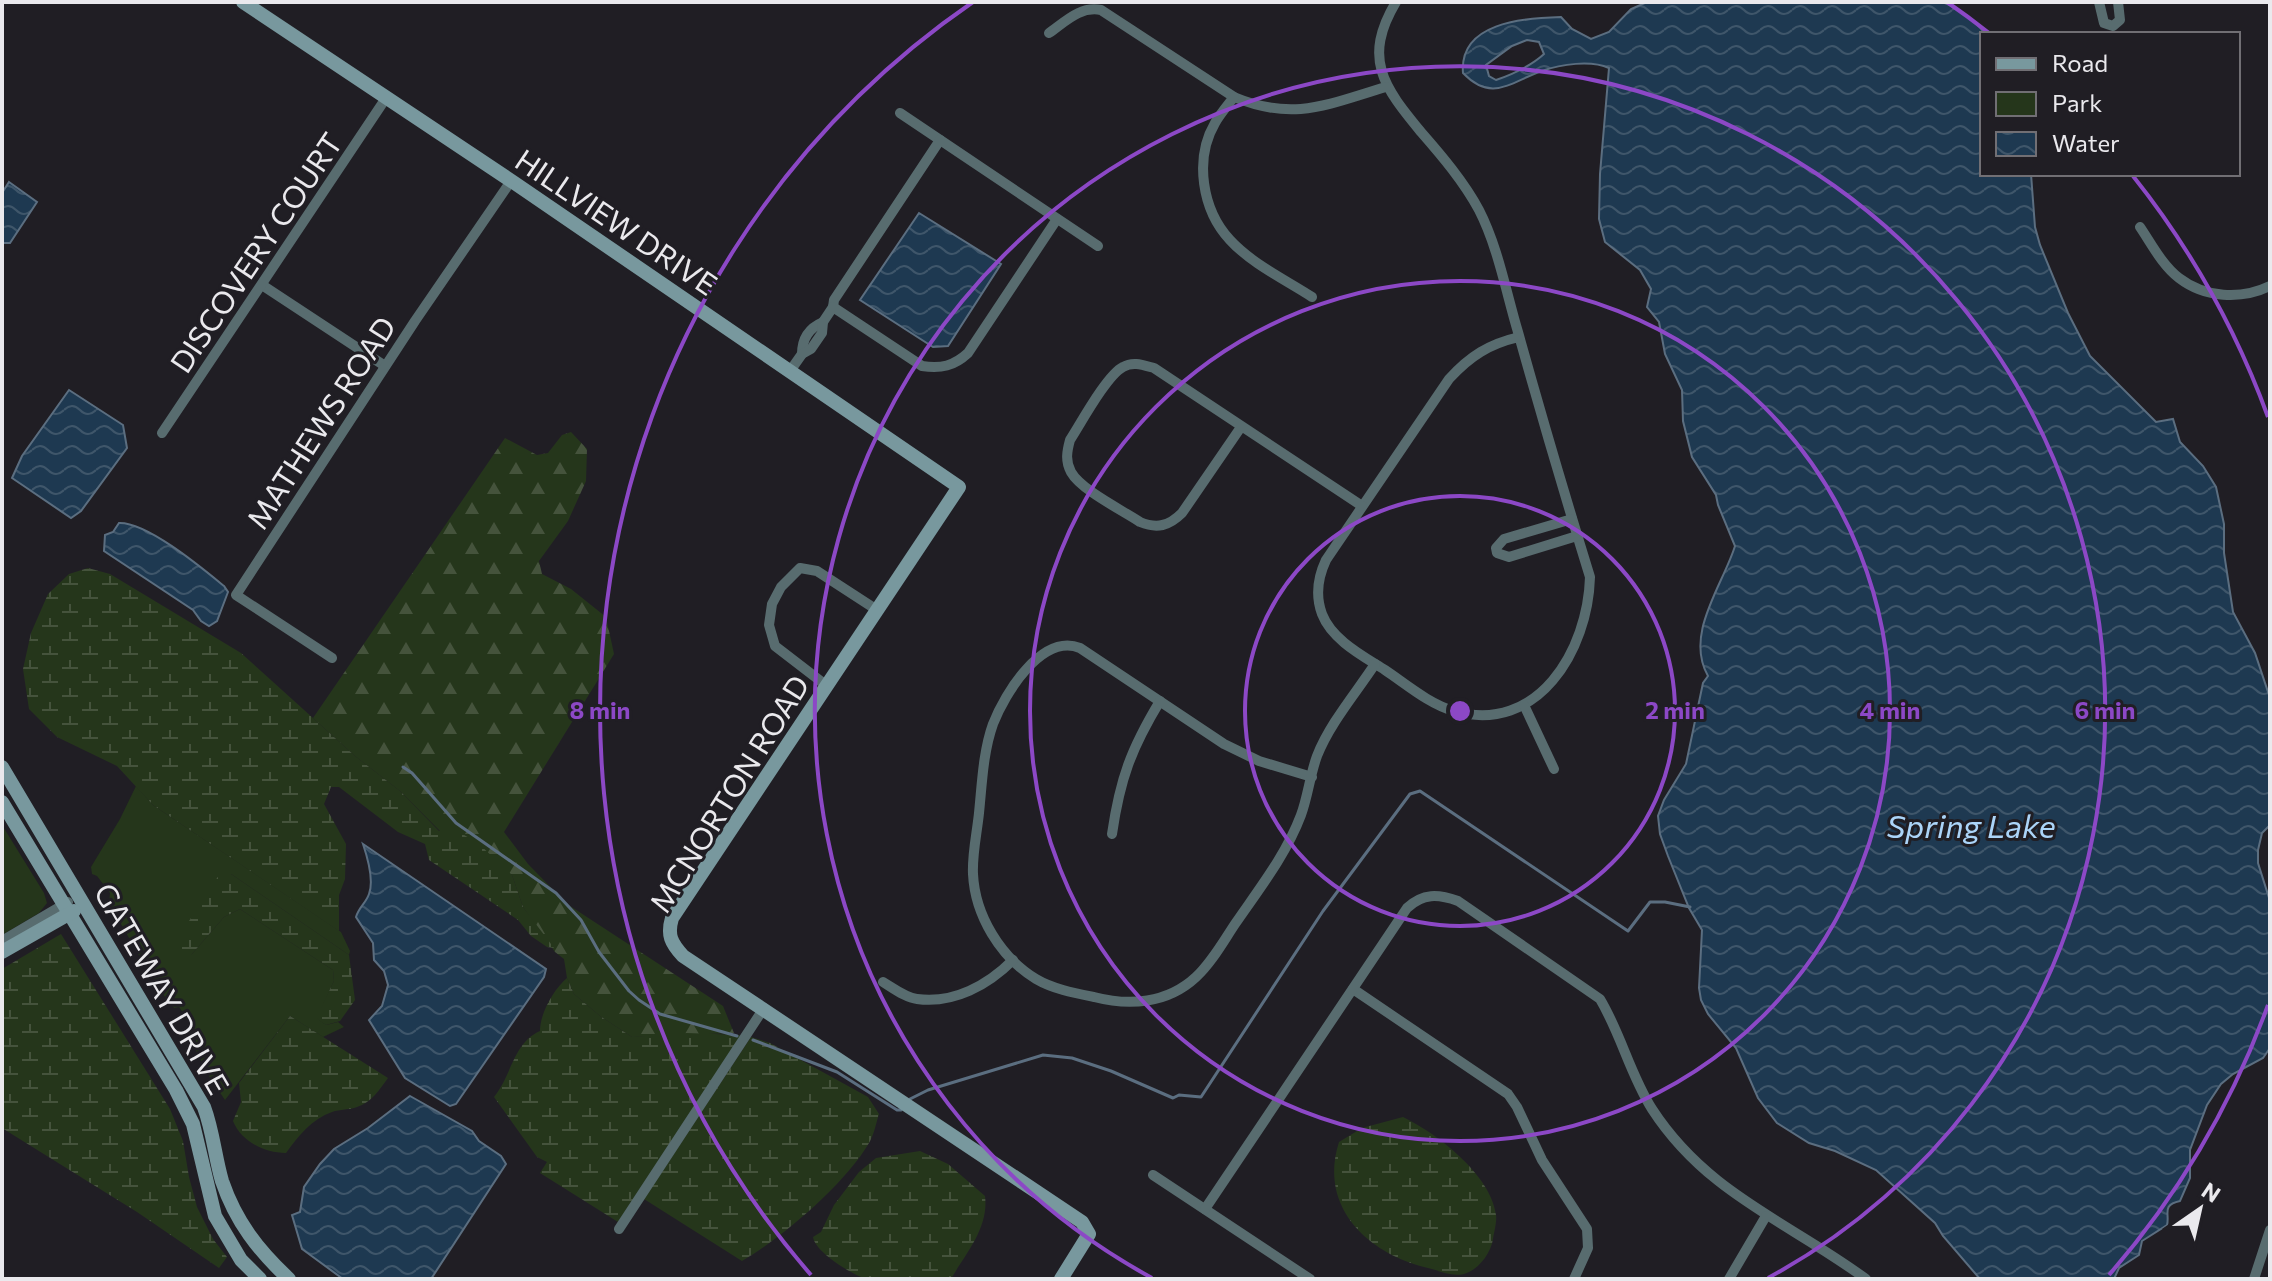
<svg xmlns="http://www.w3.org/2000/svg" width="2272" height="1281" font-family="Commissioner,sans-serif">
<defs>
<pattern id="forest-firs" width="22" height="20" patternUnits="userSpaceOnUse" patternTransform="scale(2)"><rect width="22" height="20" fill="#25361b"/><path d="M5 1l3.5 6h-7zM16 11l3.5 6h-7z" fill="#45533c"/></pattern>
<pattern id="wetland-marsh" width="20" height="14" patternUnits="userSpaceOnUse" patternTransform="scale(2)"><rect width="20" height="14" fill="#25361b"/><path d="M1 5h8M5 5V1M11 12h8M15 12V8" fill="none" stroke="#45533c"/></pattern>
<pattern id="water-waves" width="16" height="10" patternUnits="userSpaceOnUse" patternTransform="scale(2)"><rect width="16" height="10" fill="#1e3951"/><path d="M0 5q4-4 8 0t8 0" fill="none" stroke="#3f566a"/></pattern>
</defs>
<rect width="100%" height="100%" fill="#201e24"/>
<!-- green -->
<g fill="#25361b">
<path d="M136,786L153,805L341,932L350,951L349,955L231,874L191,955L224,917L240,909L333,970L334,981L317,1018L326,1025L338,1022L344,1027L323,1037L290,1016L225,1100L210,1078L193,1045L199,1036L179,1007L174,1008L157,987L109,903L110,893L97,876L92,874L91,867L120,819Z"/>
<path d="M2,825L44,893L47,903L39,913L2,935Z"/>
</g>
<!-- forest -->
<path fill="url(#forest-firs)" d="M571,432L587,449L586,481L568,521L539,561L542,574L571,589L606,617L614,654L504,832L528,864L567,904L723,1006L734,1033L632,1037L600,1016L574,994L567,978L564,959L555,952L523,907L512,875L440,831L400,791L355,756L313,718L505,438L537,455L548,453L562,435Z"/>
<!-- wetland -->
<g fill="url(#wetland-marsh)">
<path d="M88,568L110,574L241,653L355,756L400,791L439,831L451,827L479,844L512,875L523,907L554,948L547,947L531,936L518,920L429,860L425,844L398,832L339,787H331L324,804L346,844L345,879L339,895V931L153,805L117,766L57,737L29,709L23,669L31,633L48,594L69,574Z"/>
<path d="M231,874L349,955L355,1000L340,1021L326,1025L316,1018L334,981L333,970L240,909L224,917L191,955L183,956L176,941L219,875Z"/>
<path d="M61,934L170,1109L183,1141L189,1177L197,1207L213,1239L227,1257L219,1268L137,1212L2,1128V969Z"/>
<path d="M567,978L574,994L600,1016L632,1037L687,1033L741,1035L618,1222L540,1173L547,1162L537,1157L494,1097C512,1075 513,1043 540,1031C540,1013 554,989 567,978Z"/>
<path d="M290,1016L388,1078C380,1089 371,1103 357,1107C349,1110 340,1109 332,1112C312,1119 298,1136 286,1153C264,1153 241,1141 233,1121L241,1102L239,1083Z"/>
<path d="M751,1037L770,1043L868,1097L879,1114C876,1123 874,1135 869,1143C845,1184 783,1237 742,1261L644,1199Z"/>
<path d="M1403,1117C1438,1134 1491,1175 1496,1215C1497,1222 1494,1232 1493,1239C1491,1252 1481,1266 1469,1272C1455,1279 1441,1271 1428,1268C1368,1254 1318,1207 1339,1142L1362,1128Z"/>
<path d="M920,1151L948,1164L985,1196C989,1228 966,1253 951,1279C932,1279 883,1281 867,1279C852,1275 815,1252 813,1237L821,1232L834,1205L859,1172L876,1158Z"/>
</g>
<!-- water -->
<g fill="url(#water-waves)" stroke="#5b6e80" stroke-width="2" fill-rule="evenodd">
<path d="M1647,2H1942C1957,7 1976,21 1985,34H1982V174H2031L2035,227L2040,245L2068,313L2090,356L2156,422L2173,419L2180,442L2203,466L2216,487L2224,524V553L2233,612L2255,653L2270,698V825L2262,833L2258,850V863L2270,901V1048L2263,1058L2233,1074L2221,1084L2207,1105L2190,1150V1178L2180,1201C2161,1205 2170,1214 2167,1225L2142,1241L2139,1255L2119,1268L2114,1279H1980L1943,1236L1935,1223L1876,1170L1835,1151L1809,1143L1777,1123L1758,1098L1736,1048L1708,1014L1701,1000L1699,988L1702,930L1689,908L1668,856L1660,834L1658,816L1664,800L1686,764L1703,683L1708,676C1684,634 1723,585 1735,546L1718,505L1716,495L1692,457L1683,421L1682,390L1665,354L1659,322L1647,307L1651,289L1640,270L1605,242L1599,219L1600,174L1609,68C1591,60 1561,64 1542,71C1510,82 1492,103 1463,73C1459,23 1522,18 1561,17L1572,29L1591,39L1609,32L1631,9ZM1527,40L1539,42L1544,54C1530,67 1513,74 1496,80L1489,76L1486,65L1512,46Z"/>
<path d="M9,182L37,202L10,243H2V193Z"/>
<path d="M919,213L1001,264L948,346L933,347L860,300Z"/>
<path d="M69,390L123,425L127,448L81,511L71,518L12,478L22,456Z"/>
<path d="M119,523C147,522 202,568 224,586L228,592L217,621L209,626L201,621L193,610L104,551L105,535L113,532Z"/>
<path d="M363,844L546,969L544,977L456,1104L450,1106L405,1078L369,1020L382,1006L388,985L384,971L374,960L373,943L356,917C359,907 366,903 369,894C374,881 367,856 363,844Z"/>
<path d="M410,1096L472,1131L479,1141L501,1156L506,1164L431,1279H343L302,1249L292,1215L300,1212L304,1187L320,1164L334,1149L368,1128Z"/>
</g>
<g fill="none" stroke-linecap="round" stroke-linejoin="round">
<!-- stream -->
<g stroke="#5b6e80" stroke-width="3">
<path d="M403,767L412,773L456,823L556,893L581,920L599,952L629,991L639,1000L660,1014L737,1036"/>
<path d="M753,1040L837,1072L897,1110H901"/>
<path d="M910,1099L928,1090L1043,1055L1072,1058L1111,1071L1173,1098L1179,1095L1201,1097L1323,911L1410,794L1420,791L1628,931L1650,902H1665L1690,907"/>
</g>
<!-- street -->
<g stroke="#586c6f" stroke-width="10">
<path d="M1396,2C1362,59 1384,87 1421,132C1442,156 1464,182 1479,210C1498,247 1506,292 1518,332C1541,414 1565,496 1590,577C1588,650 1538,735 1454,711C1429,704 1406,684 1385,670C1363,656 1332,640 1322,614C1315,595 1318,577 1326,560L1449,379C1470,356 1489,344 1519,337"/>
<path d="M2099,2L2104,23L2113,26L2120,20L2118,2"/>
<path d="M1049,33C1066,21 1080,6 1101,10L1234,97C1294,122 1328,104 1386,87"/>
<path d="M1234,97C1227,106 1220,114 1215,123C1194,159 1202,210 1230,240C1252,264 1286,280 1312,297"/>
<path d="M900,113L1098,246"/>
<path d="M2140,227C2151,243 2162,265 2179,278C2205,298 2241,300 2270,286"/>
<path d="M262,285L385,366"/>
<path d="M833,307L834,300L940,140"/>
<path d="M802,354C802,339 809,328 823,322"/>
<path d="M790,371L802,354L811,349L822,333L823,322L833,307L922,366C941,369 954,366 968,353L1057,219"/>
<path d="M1241,427L1182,513C1169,526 1157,529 1140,522C1122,510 1081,490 1071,472C1065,461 1067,451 1070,440C1081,423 1107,375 1123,367C1133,361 1143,365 1154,368L1362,506"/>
<path d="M162,433L386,98"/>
<path d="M1572,519L1504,539L1496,548L1497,553L1509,557L1577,536"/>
<path d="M332,658L236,595L415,321L511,181"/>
<path d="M827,686L775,646L769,625L772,604L781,587L800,568L817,571L877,610"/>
<path d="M1524,705L1554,769"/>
<path d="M1312,777L1259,761L1224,744L1080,648C1042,633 1005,693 993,724C983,752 982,784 979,813C977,833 972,854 973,874C975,915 1000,957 1036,979C1053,989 1074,993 1094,997C1129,1006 1167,1004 1196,977C1212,962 1223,942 1235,924C1259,889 1286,855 1301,815C1308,796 1310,775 1317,756C1330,723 1356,693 1375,664"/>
<path d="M1112,834C1120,779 1131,749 1160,701"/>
<path d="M2,941L68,902"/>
<path d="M883,982C893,988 906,998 917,999C954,1004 988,985 1013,960"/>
<path d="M1353,989L1508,1094L1517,1107L1542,1160L1587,1229L1588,1248L1574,1279"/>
<path d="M1153,1175L1310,1279"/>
<path d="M1205,1209L1407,908C1423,893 1438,894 1458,901L1600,999C1621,1034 1630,1074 1652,1109C1707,1194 1789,1222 1866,1279"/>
<path d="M619,1229L764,1008"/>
<path d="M1729,1279L1766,1216"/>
<path d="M2254,1279L2270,1230"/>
</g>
<!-- secondary -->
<g stroke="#78989e" stroke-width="14">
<path d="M243,2L516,184L959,487L672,918C667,935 671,943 683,956L1082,1222L1089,1234L1061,1279"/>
<path d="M2,767L204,1107C213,1131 215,1157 222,1181C236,1222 258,1250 289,1279"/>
<path d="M2,802L176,1090L193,1124L215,1216L241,1260L260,1279"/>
<path d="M2,952L74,911"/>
</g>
</g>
<!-- distance rings -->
<g fill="none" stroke="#8c48c6" stroke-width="4">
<circle cx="1460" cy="711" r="215"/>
<circle cx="1460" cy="711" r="430"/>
<path d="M1152 1278A645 645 0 1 1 1768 1278"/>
<path d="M2268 1005A860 860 0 0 1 2109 1275M811 1275A860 860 0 0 1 973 2M1947 2A860 860 0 0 1 1989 33M2133 176A860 860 0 0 1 2268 417"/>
</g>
<g text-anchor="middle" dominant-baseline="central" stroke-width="6" stroke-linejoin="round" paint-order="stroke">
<!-- street labels -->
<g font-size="30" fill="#eae9ed" stroke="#201e24">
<text transform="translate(617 221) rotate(34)">HILLVIEW DRIVE</text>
<text transform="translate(255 252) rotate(-56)">DISCOVERY COURT</text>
<text transform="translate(320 422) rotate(-57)">MATHEWS ROAD</text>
<text transform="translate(728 793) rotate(-58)">MCNORTON ROAD</text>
<text transform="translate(163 988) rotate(60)">GATEWAY DRIVE</text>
</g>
<!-- water labels -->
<g font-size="32" font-style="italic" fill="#abd4f8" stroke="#201e24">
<text x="1971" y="825">Spring Lake</text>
</g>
</g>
<circle cx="1460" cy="711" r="12" fill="#8c48c6" stroke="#201e24" stroke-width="4"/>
<g font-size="24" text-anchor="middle" font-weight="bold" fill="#8c48c6" stroke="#201e24" stroke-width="6" stroke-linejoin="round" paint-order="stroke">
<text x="1675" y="719">2 min</text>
<text x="1890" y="719">4 min</text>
<text x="2105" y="719">6 min</text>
<text x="600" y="719">8 min</text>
</g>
<!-- border -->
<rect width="2272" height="1281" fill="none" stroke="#eae9ed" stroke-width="8"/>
<!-- legend -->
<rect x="1980" y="32" width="260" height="144" fill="#201e24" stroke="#716f74" stroke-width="2"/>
<rect x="1996" y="58" width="40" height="12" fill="#78989e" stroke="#716f74" stroke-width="2"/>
<text x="2052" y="72" font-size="24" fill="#eae9ed">Road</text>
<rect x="1996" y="92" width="40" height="24" fill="#25361b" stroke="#716f74" stroke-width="2"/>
<text x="2052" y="112" font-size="24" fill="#eae9ed">Park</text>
<rect x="1996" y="132" width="40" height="24" fill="url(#water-waves)" stroke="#716f74" stroke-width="2"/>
<text x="2052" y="152" font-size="24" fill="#eae9ed">Water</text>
<!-- north arrow -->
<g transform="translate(2200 1209) rotate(34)" stroke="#201e24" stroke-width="6" paint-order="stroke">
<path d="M0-6L14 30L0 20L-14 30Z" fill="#eae9ed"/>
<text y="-12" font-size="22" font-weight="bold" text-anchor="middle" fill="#eae9ed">N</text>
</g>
</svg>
